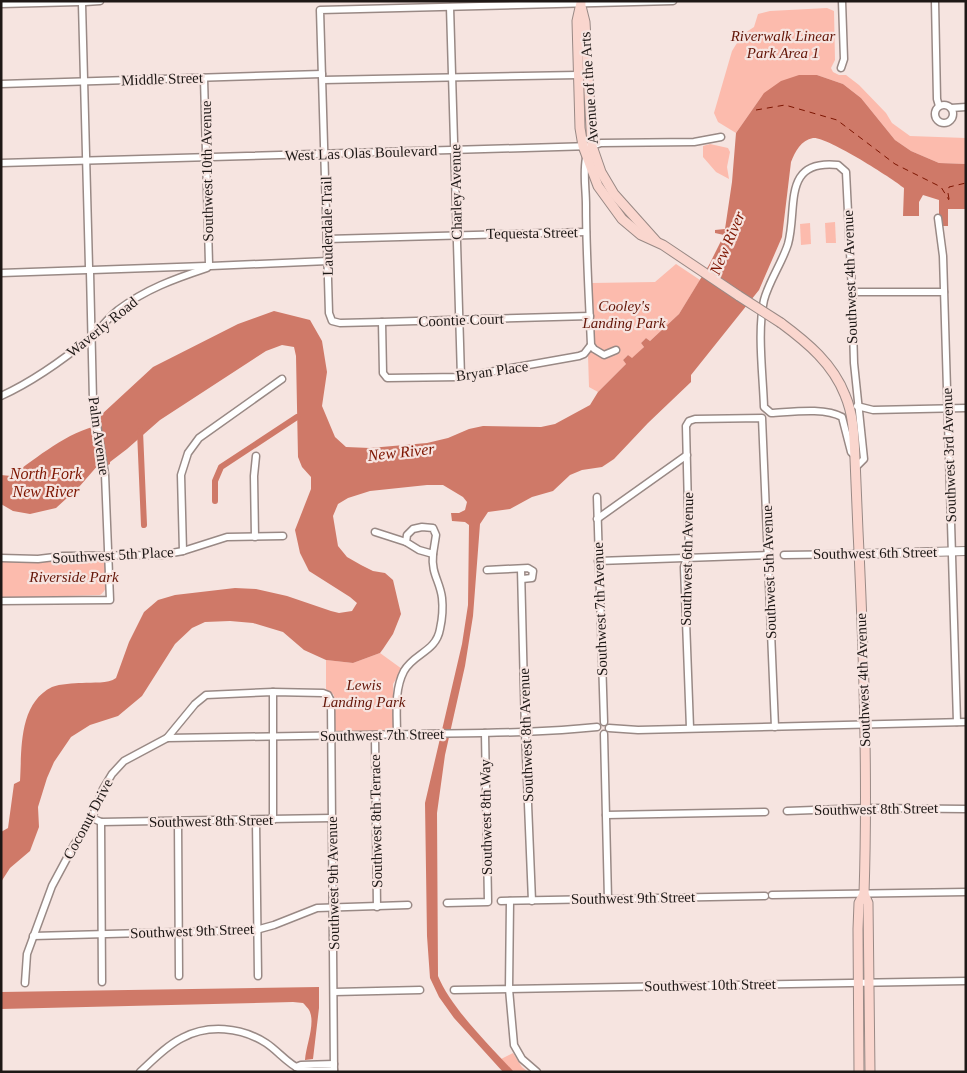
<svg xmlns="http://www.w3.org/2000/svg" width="967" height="1073" font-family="'Times New Roman',serif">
<rect width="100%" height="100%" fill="#f6e4e0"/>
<!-- green -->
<g fill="#fcbbad">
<path d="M827,8L834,11L835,60L831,68L833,72L839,75H846L859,85L886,113L892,123L910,136L966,138V164L939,163L911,151L895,140L861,98L843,84L817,75L762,96L736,133L718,122L714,113L732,51L742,35L754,27L758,14L770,11Z"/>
<path d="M710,144L728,148L730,152L727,167L729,179L716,172L703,157V146Z"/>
<path d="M835,222L836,243H826L825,223Z"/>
<path d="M810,223L811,244L801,245L800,224Z"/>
<path d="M676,264L700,280L679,314L650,341L646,338L641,343L644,347L632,359L628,355L623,360L626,364L598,392L589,387L588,355L593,348L591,283L655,282Z"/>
<path d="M97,557C111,562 112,587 100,595L1,598V560Z"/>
<path d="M380,653L402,669L393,684L394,732L335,734L334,695L326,689V660L353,663Z"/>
<path d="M513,1053L522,1067L528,1072H514L501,1059Z"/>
</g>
<!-- water -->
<g fill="#cf7968">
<path d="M799,75H817L843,84L861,98L895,140L911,151L939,163L966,164V220L965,209H948V226H939V200L923,195L919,202V216H903L904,188C892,178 826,136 813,138C801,140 795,152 791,162L782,237L759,290L691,375V382L648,423L614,459L602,467L582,470L570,475L553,491L532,497L510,509L488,512L480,524L473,616L465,666L445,755L437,813L438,976C451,1008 490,1046 514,1072H503L454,1018L439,997L430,978L427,936L425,803L462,644L468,605L469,525L465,522L452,521L451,513H459L465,510L467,502L463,497L443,485H427L370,491L348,498L338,504L333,516L338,546L347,557L361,565L373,571L385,573L393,580L401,614L393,634L383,649L380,653L353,663L326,660L304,650L283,632L253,623L230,621L205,622L192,628L175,644L142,696L118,716L90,725L71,737L54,762L47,778L38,807L39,827L30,851L10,868L1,882V832L8,828L14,784L20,781C22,750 18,704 52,687C60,684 74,683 82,683C93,682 108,684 116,678L129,642L144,612L158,600L175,595L235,588L256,589L287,596L331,611L339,613L352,611L357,603L350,597L309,571L300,553L295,530L311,489V477L302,467L298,457L296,356L294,347L282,345L266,351L160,420L127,449L110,462V464L108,465L107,462L99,464L79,487L56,508L30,514L13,511L1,504V475L11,476C38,457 67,432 100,425L101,415L153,367L238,324L274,311L310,320L322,341L327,372L322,406L335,437L346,447L370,448L427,443L448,438L469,429L483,426L541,427L555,424L590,405L598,392L626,364L623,360L628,355L632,358L644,347L641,343L646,338L650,341L679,314L709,265L724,235L715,233V230L725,229L732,182L736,133L764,93L781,81Z"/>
<path d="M319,987V1008L313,1059L305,1060C306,1046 315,1025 310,1012C309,1009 305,1005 303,1003L293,1002L1,1009V992Z"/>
</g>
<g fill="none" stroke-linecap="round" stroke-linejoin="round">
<!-- canal -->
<g stroke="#cf7968" stroke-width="6">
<path d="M140,431L144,525"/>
<path d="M215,501V481L221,467L297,417"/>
</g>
<!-- ferry -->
<g stroke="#7d1501" stroke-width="1" stroke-dasharray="6 5" stroke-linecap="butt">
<path d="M756,110L785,105L837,120L895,164L941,187L949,200"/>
<path d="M949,199L948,193L949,187L966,183"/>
</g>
<!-- minor casing -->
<g stroke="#998985" stroke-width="9">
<g id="minor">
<path d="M935,1L937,99L939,106"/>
<path d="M85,2L100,1"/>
<path d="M1,4L79,2"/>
<path d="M82,4L89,267"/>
<path d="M450,7L461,377"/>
<path d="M841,68L844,59L842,1"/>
<path d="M204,78L209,264"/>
<path d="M323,80L578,75"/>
<path d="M1,84L322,74"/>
<circle cx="944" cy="114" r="9"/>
<path d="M951,108L966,107"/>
<path d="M586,158C583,174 586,189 586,205C586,251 589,298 591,345L594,349L604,355L616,350"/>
<path d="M1,163L592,146L601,143L694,142L721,137"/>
<path d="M938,218L943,256L957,722"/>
<path d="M327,239L586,232"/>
<path d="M211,266L328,261"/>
<path d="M92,270L206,266"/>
<path d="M1,273L87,270"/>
<path d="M852,292H944"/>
<path d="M590,316L382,322L340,323L332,321L329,313L320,10L673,1"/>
<path d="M382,322L383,373L387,378L461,377L579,356L584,354L591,345"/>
<path d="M1,396C34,381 63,360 91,337C100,329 108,318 118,310C146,289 174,279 207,268"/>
<path d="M857,406L873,410L966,408"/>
<path d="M854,455L851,452L842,417C825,407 791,412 771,413L764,407C763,375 757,331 764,300C769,281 782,263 788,244C798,208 781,159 838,165L846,172L852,292L854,363L864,459L856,467"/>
<path d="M597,497L604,722"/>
<path d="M597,519L687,455"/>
<path d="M422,527L433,528L436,535L433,554L419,550L406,542L407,535L413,529Z"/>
<path d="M375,532L406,542"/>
<path d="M255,537L254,476L256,456"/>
<path d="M183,551L181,475L188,453L199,438L282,379"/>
<path d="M784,555L859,554"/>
<path d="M1,558L38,559L63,556L161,555L183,551L227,537L283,536"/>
<path d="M598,561L768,555"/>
<path d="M521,569L525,731L532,901"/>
<path d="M487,570L528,568L533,571L532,578L522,579"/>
<path d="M1,601L110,600L105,474L93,400L90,272"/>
<path d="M273,692V820"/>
<path d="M609,728L638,730L966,722"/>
<path d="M690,728L684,567L689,550L686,426L689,421L695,419L762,418L775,727"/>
<path d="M604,734L608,899"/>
<path d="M397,735C397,714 394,690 404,671C414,653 436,652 440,629C442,620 443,607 442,598C440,581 431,574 433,554"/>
<path d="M375,736L377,907"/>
<path d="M167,738C252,737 337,736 422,734C480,733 539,733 597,727"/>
<path d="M787,811L867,808L966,809"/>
<path d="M606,815L765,812"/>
<path d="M92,818L101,822L332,818"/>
<path d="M256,821L258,976"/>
<path d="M101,822L102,982"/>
<path d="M178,822L179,976"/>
<path d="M772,895L966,892"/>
<path d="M501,901L765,896"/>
<path d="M510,901L509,989L514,1045L522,1059L537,1072"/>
<path d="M447,903L488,902L485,733"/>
<path d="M33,936L256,930L274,925L317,908L408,905"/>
<path d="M25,983L27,954L52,886L74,845L92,818L103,789L112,774L124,761L167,738L195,704L206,695L273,692L323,693L328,695L331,701L334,1072"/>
<path d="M454,990L966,981"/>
<path d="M334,992L420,990"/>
<path d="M296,1067L301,1065L334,1064"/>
<path d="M140,1072C153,1060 166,1046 182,1038C208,1024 241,1027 266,1043C277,1050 289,1065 300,1069C309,1073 324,1070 334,1070"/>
</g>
</g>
<!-- tertiary casing -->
<g stroke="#998985" stroke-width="10">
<path id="tertiary" d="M859,554L966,551"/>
</g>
<!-- secondary casing -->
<g stroke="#998985" stroke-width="11">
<g id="secondary">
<path d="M581,3L577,21L580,128L583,146L598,186L622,219L641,235L663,245L739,296"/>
<path d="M581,6L585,22L592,146L601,172L614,194L656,241"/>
<path d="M781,323C808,343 833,364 845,395C854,416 854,437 855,459C856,483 857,507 858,531C864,652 868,773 864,894L868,903L870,1072"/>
<path d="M859,1072L858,929L859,903L864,894"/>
</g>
</g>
<!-- minor -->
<use href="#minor" stroke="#fff" stroke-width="6"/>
<!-- tertiary -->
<use href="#tertiary" stroke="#fff" stroke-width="8"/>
<!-- secondary -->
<use href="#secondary" stroke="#fad6ce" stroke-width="9"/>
<!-- secondary-bridge casing -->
<g stroke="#998985" stroke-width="11" stroke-linecap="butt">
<path id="secondary-bridge" d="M739,296L781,323"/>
</g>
<!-- secondary-bridge -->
<use href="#secondary-bridge" stroke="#fad6ce" stroke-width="9"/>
</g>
<g text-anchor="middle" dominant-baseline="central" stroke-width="4.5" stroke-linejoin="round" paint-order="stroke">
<!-- park labels -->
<g font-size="15" font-style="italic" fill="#631507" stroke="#f6e4e0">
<text x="783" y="36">Riverwalk Linear<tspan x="783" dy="17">Park Area 1</tspan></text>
<text x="624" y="306">Cooley's<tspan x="624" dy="17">Landing Park</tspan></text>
<text x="74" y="577">Riverside Park</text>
<text x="364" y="685">Lewis<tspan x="364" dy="17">Landing Park</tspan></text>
</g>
<!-- street labels -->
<g font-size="15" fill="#1e1816" stroke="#f6e4e0">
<text transform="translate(162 79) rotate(-2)">Middle Street</text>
<text transform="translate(589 88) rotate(-94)">Avenue of the Arts</text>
<text transform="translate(361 153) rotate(-2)">West Las Olas Boulevard</text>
<text transform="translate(207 171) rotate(-91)">Southwest 10th Avenue</text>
<text transform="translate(456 192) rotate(-91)">Charley Avenue</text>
<text transform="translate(327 226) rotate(-91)">Lauderdale Trail</text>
<text transform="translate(532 233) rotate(-1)">Tequesta Street</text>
<text transform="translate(850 277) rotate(-92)">Southwest 4th Avenue</text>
<text transform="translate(461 320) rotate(-2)">Coontie Court</text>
<text transform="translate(102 327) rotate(-39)">Waverly Road</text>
<text transform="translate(492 371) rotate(-8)">Bryan Place</text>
<text transform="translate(99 436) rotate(82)">Palm Avenue</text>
<text transform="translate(949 455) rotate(-92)">Southwest 3rd Avenue</text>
<text transform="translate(875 553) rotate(-1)">Southwest 6th Street</text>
<text transform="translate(113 555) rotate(-3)">Southwest 5th Place</text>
<text transform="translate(687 559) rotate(-89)">Southwest 6th Avenue</text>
<text transform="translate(769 572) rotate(-92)">Southwest 5th Avenue</text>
<text transform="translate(600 609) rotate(-92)">Southwest 7th Avenue</text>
<text transform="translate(863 680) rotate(-92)">Southwest 4th Avenue</text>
<text transform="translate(382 735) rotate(-1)">Southwest 7th Street</text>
<text transform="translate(526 735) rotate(-92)">Southwest 8th Avenue</text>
<text transform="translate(876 809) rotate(-1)">Southwest 8th Street</text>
<text transform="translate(486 817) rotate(-91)">Southwest 8th Way</text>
<text transform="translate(88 819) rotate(-62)">Coconut Drive</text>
<text transform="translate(211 821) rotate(-1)">Southwest 8th Street</text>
<text transform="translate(376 821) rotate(-91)">Southwest 8th Terrace</text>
<text transform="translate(333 883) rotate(-91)">Southwest 9th Avenue</text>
<text transform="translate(633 898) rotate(-1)">Southwest 9th Street</text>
<text transform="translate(192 931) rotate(-2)">Southwest 9th Street</text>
<text transform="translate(710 985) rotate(-1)">Southwest 10th Street</text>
</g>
<!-- water labels -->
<g font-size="16" font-style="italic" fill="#7d1501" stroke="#f6e4e0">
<text transform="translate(727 243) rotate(-67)">New River</text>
<text transform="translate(401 452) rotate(-6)">New River</text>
<text x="46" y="473">North Fork<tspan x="46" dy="18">New River</tspan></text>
</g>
</g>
<!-- border -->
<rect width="967" height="1073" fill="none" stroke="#1e1816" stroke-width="5"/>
</svg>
